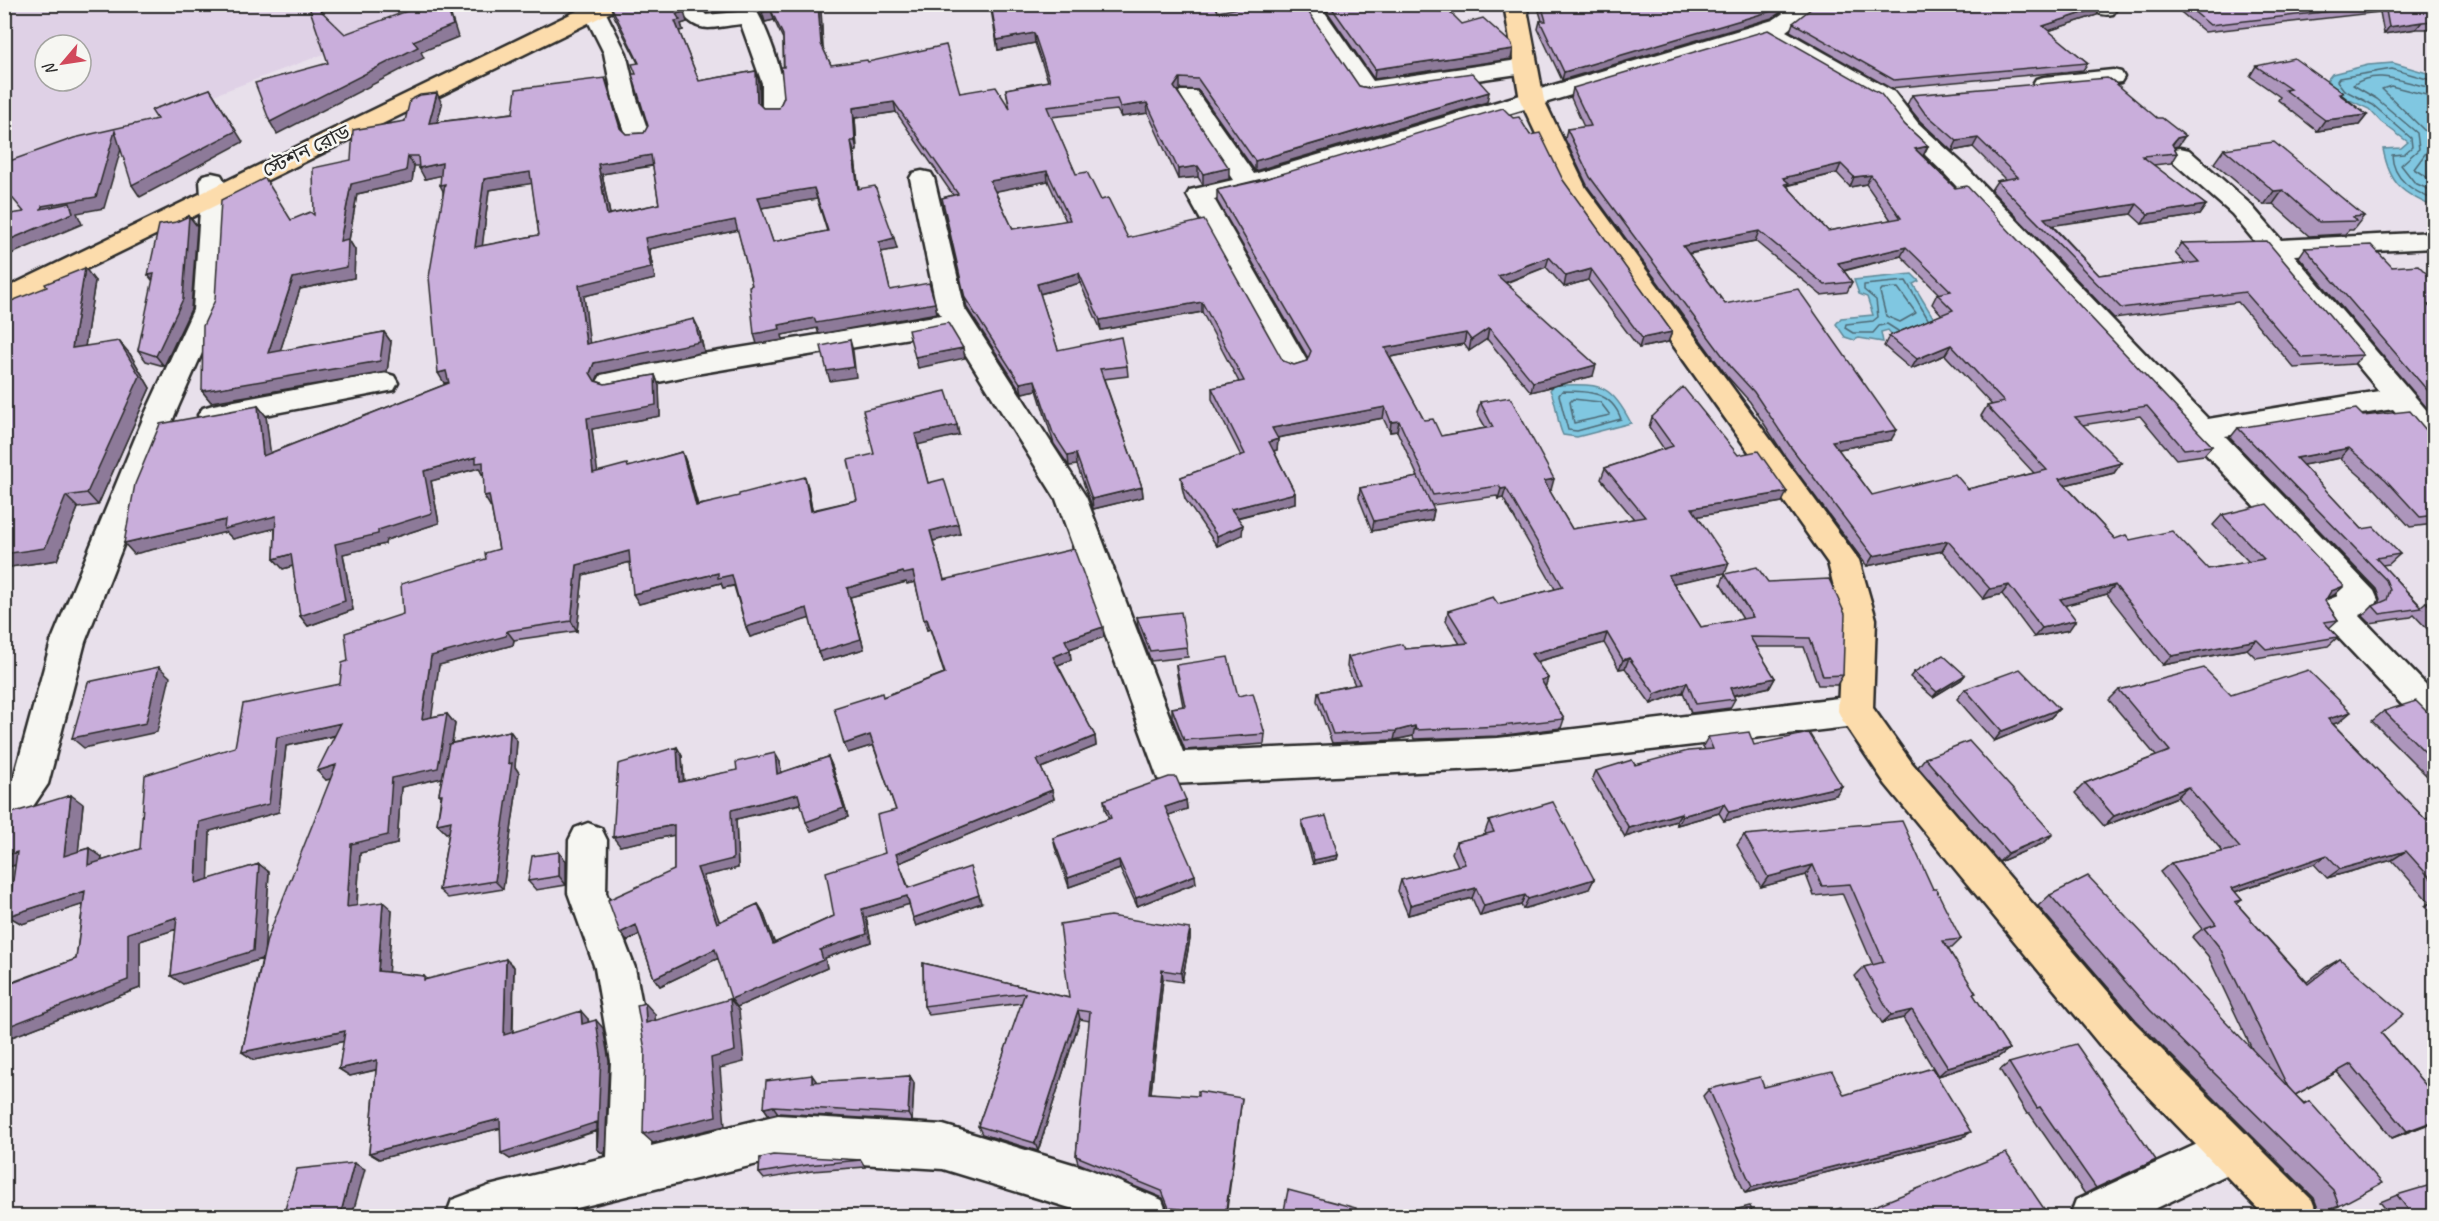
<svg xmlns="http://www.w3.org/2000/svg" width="2439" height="1221" font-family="Caveat,'Noto Sans Bengali',sans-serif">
<rect width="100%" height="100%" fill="#e8e0eb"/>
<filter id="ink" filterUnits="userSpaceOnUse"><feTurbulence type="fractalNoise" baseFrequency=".0167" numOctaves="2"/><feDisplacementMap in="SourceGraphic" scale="12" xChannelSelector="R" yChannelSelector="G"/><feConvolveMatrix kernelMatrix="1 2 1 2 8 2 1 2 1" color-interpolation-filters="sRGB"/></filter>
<g filter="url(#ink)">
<!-- built -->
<path fill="#dfd1e6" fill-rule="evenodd" d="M5,5H455L5,173ZM45,45H81V81H45Z"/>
<!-- water -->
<g fill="#80c7e1" stroke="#5e8998" stroke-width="1.5">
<path d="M2393,63L2434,75V207C2402,193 2390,185 2383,149L2401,148L2408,142L2381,122L2369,109L2339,95L2327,80L2332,74L2368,65Z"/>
<path d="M1912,274L1919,281L1913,284L1936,322L1892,335L1888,330L1881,332L1883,342L1859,338L1854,340L1845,337L1836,324L1841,318L1873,315L1867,297L1859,294L1854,280Z"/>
<path d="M1554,385C1599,385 1609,380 1631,423L1577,437L1563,435C1556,421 1558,405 1550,390Z"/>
</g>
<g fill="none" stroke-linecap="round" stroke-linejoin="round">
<!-- shore -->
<g stroke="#4d6974" stroke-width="1.5">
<path d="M2434,81L2392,69L2339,78L2337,81L2344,90L2373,105L2411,138L2412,147L2404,154L2392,155C2393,180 2413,191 2434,200"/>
<path d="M2434,88C2406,84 2378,67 2353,85L2377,99L2417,133L2419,149L2401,165L2415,183L2434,192"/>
<path d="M2434,97L2391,86L2382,89L2426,132L2428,150L2414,169L2434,182"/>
<path d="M1898,288L1916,313L1900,322L1886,316L1880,292L1882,289Z"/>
<path d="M1898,331L1887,324L1879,326L1873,333H1853L1845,328L1846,324L1873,321L1878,317L1876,300L1864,290V285L1906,281L1928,319"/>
<path d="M1562,391C1588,391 1611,391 1621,419L1577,431L1568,430L1559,395Z"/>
<path d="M1573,399L1600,402L1610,415L1574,423L1570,402Z"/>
</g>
<!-- minor casing -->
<g stroke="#2b2b2b" stroke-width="5">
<g id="minor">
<path d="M675,4H697L706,15L749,11L757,12C768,30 794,98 782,116H766L762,111V83L741,24C706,28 697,36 675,4Z"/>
<path d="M1298,4H1319L1373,81L1525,59L1533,61L1536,66L1533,71L1525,73L1367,96L1359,94Z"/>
<path d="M1797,4H1822L1786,31L1894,92L1918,123L1962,163L2208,419L2379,391L2232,214L2171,160L2168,155L2171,150L2180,148L2189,150L2250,204L2281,240L2434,232V248L2294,255L2434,419V448L2424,445L2393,409L2225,436L2374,591L2378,600L2374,609L2359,615L2434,693V730L2422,726L2322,620L2317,611L2322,602L2338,596L1944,173L1902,133L1878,102L1765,37L1257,189L1214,199L1308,363L1304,370L1294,373L1284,370L1280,363L1187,195L1190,190L1233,180L1176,96L1180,91H1196L1254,174L1773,20Z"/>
<path d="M2088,4H2113L2116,9L2113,14C2102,16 2094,14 2088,4Z"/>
<path d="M594,5L602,6L605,11L626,53L637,99L650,137L646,142H630L626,137L613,99L604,53L583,11L586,6Z"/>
<path d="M2113,70L2121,72L2124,77L2121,82L2044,91L2036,89L2033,84L2036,79L2044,77Z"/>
<path d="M922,171L931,173L934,178L965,309L1086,497L1183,752L1498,738L1855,696L1867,701L1872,711L1867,721L1855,726L1498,768L1171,784L1158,779L1056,499L951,331L696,374L611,392L601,389L597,382L601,375L696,355L941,315L937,309L910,178L913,173Z"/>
<path d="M212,173L221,175L224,180L227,196L221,310L175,414L85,642L48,784L17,830L4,834V789L14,777L51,642L145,414L193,310L201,196L200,180L203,175Z"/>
<path d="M384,373L394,376L398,383L394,390L213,425L203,422L198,415L203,408L213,405Z"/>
<path d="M588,823L601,828L607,840L606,893L635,968L653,1061L651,1146L778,1115L943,1125L1089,1169L1162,1200L1168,1216H1096L943,1169L778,1159L544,1216H446L452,1200L489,1186L607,1157L611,1061L595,968L568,893L569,840L575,828Z"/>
<path d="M2232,1128L2247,1135L2254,1150L2247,1165L2140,1216H2070L2076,1200Z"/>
</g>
</g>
<!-- major casing -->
<g stroke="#2b2b2b" stroke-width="5">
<g id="major">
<path d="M591,4H619L617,9L4,309V289Z"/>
<path d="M1504,4H1526L1544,100L1586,188L1859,560L1876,619L1873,708L1912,763L2134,1022L2312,1200L2318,1216H2265L2104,1050L1886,785L1843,721L1838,711L1842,619L1828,563L1562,189L1520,100Z"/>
</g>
</g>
<!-- minor -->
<use href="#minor" fill="#f6f6f2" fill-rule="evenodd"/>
<!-- major -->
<use href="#major" fill="#fcdcac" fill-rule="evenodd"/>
</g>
<!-- wall -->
<g fill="#ad96bc" stroke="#2b2b2b" stroke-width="1.5" fill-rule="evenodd">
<path d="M610,4L687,22L681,24L683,30L679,31L699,81L756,71L759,82L760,105L763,108H779L784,97L783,39L774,20L765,22L759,11L750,7L707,13L700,4H844L821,10L823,48L831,65L868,62L960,93L1009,107L1006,89L1048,81L1035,43L998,50L990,4H1215L1218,12L1359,86L1368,88L1487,102L1255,171L1198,90L1180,89L1178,92L1229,179L1203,185L1198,177L1178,179L1148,113L1121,117L1117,110L1051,117L1076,174L1101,200L1128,238L1283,361L1294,365L1307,361L1308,358L1217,201V190L1513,118L1530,135L1672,332L1668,342L1639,348L1588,280L1564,287L1546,267L1506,283L1593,376L1531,392L1487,339L1469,351L1464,344L1390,357L1424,420L1441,436L1486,428L1477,413L1480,402L1551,490H1549L1572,529L1634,519L1601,479L1605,468L1664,449L1649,427L1652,417L1738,455L1782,502L1698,516L1725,573L1673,583L1701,627L1743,619L1721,584L1725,574L1768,582L1843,675L1837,685H1818L1804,647H1756L1775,678L1770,687L1733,696L1735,699L1730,708L1691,713L1683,692L1651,704L1625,668L1619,669L1604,643L1536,662L1548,678L1545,687L1564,719L1561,728L1498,736L1414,739L1413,736L1394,740L1332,743L1317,701L1318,692L1355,685L1347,667L1348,657L1405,649L1460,644L1446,621L1448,611L1498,604L1555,589L1503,498L1498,499L1497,496L1432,505L1434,510L1432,520L1372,531L1359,498L1360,488L1418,477L1397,431L1390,432L1383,418L1277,438L1278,439L1277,450L1274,451L1295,493V503L1237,518L1242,535L1217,546L1185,499L1182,487L1181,477L1241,456L1212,399V388L1239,382L1202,312L1101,330L1080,283L1040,294L1058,350L1127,366L1128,376L1104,379L1142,487L1143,497L1093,509L1077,465L1069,466L1054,444L1037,390L1022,393L967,308L942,198L953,195L896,112L855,118L857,151L854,152L859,189L897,249L881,252L890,290L937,313L819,334L817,328L782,335L783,340L757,344L752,285L738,230L649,249L655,279L584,296L589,343L699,329L704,352L599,374L596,381L605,384L655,375L659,386L660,416L592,429L597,472L629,467L682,452L686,462L698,505L808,487L812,510L857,500L874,454L957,425L959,435L918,444L928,483L960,534L933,541L944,580L1104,637L1069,649L1071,660L1058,665L1095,736L1096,746L1041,768L1052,790L1054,799L899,863L909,888L981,903L916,926L909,904L866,917L871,942L825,958L827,968L737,1007L718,958L660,986L654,978L639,935L627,941L674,870V835L620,846L677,747L682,756L684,781L780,762L781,773L828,757L832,766L848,817L811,831L801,804L736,819L738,868L703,876L719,922L758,904L763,912L774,943L834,916L885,853L896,810L873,745L848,753L844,744L883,697L944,673L930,629L927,630L915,582L907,584L906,582L850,597L864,649L822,661L818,652L810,618L750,637L746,627L734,586L723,588L721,583L639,604L630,562L583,575L577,631L514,640L513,645L439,665L431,717L447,714L455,724L452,743L510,731L517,741L515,767L519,773L503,889L448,898L439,890L449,832L446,833L437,824L441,796L439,794L442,778L401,787L397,844L360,853L357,906L392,910L388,972L424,976L427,979L514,967L513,1032L588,1019L589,1022L603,1028L609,1061L605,1155L597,1149V1131L510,1159L501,1153V1128L379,1159L369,1153L376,1070L350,1076L339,1069L344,1041L254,1060L242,1052L262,959L183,984L171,976L176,929L140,941V988L4,1040V985L76,959L83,904L22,924L8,916L15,865L6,868L83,804L78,851L89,848L102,857L101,861L140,849L235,747L340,684L348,661L403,614L486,559L499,549L491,506H490L483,473L482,474L479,468L431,481L439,523L386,540L385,544L343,554L353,610L308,626L300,616L293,566L283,569L274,559L275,528L233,539L226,532L134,554L124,543L258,406L266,416L270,453L449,383V382L444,383L443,192L441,175L425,179L419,166H414L412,182L357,194L349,240L355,250L354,278L300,289L280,351L384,332L391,342L387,372L211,402L202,391L292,220L314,215L351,160L405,121L442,104L437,122L513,113L609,88L621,129L626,134L644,133L648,126L636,74L638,63L613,14ZM653,166L659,204L610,214L602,174ZM1048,181L1066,221L1013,229L995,191ZM532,183L539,235L482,246L489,190ZM817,199L827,231L773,242L761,208ZM335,736L326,780L331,779L264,951L269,872L259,864L208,880L210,831L279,812L286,746Z"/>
<path d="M1322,4H1392L1391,7L1462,24L1513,49L1511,59L1374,79Z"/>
<path d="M1537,4H1793L1772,18L1562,80L1538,29L1540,21H1542Z"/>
<path d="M2171,4H2434V29H2416L2384,34L2380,12L2205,32Z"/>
<path d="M2101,7L2097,15L2048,31L2088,63L2083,70L1890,88L1790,31L1793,23Z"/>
<path d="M2256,66L2342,95L2367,115L2359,125L2317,131L2278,100L2280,97L2250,76Z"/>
<path d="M1573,88L1905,125L1928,146L1923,156L2212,446L2204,455L2176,459L2140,416L2082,425L2121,463L2114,473L2065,485L2115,539L2130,540L2208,569L2249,562L2213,525L2222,515L2344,586L2334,595L2326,598L2325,601L2338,620L2329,628L2338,637L2328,646L2256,658L2247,649L2163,665L2107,594L2065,605L2069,630L2034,637L2002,594L1983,599L1942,551L1867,566L1785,456L1750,402L1727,376L1588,187L1565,139L1567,129L1584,127L1571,98ZM1837,173L1850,187L1866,184L1891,220L1828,231L1787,186ZM1755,241L1821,295L1847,292L1852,282L1844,271L1901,256L1939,294H1937L1932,304L1942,315L1889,336L1884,346L1911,369L1945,355L1992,405L1987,406L1981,416L2034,473L1968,489L1872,495L1838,449L1891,440L1725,304L1689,254Z"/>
<path d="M1912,95L2178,146L2174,147L2177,153L2171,163L2153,165L2206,205L2199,215L2142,224L2131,214L2052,225L2099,275L2185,264L2175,253L2182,243L2363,355L2354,364L2294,368L2238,302L2114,318L1991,190L1997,181L2005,179L1973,147L1952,151L1920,121L1907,105Z"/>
<path d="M2224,149L2364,216L2353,230H2349L2345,234L2309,236L2273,204L2264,205L2214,163Z"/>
<path d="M189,216L197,226L191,309L164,366L146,361L138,350L176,222Z"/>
<path d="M2305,248L2392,267L2434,281V407L2427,408L2299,257Z"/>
<path d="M95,281L85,346L130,354L150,388L98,505L78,508L57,560L4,568V304Z"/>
<path d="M2363,416L2434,437V524L2410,527L2376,490L2340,458L2302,465L2362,529L2400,554L2389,564L2382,565L2421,606L2426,602L2434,610V636L2414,615L2411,617L2370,623L2363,616L2373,606L2378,604L2380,599L2376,589L2230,438L2238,428Z"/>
<path d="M1137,617L1187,647L1188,657L1151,661L1138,627Z"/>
<path d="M1176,665L1238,696L1265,734L1264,744L1185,750L1172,717V708L1183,706L1177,675Z"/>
<path d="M1914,672L1965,675L1961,680L1933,697L1910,677Z"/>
<path d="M1965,689L2059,709L2050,718L1994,741L1957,699Z"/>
<path d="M2119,690L2231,695L2339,722L2333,724L2425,819L2434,824V916L2425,906L2430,903L2392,860L2327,878L2314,864L2235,892L2242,900L2237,904L2307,982L2326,967L2340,959L2381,1033L2434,1095V1122L2392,1138L2337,1072L2295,1095L2304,1103L2309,1101L2339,1206L2320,1214L2314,1198L2136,1020L2038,906L2050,895L2252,1049L2208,956L2192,937L2202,929L2160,872L2171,863L2223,852L2177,797L2104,826L2075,793L2085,783L2156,756L2109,700Z"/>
<path d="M2384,711L2434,719V783L2372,721Z"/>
<path d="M1708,737L1754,745L1836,795L1724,821L1719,813L1677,825L1676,821L1625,837L1592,780L1596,771L1635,765L1705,750L1703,746Z"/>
<path d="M1925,758L2044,843L1999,862L1918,767Z"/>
<path d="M1104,800H1186L1187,809L1168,815L1196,883L1137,906L1120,869L1069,887L1055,847L1053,838L1109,819L1105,809Z"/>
<path d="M1302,821L1338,855L1337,859L1313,864L1302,826Z"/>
<path d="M1489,821L1594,879L1589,889L1523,909L1521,905L1480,916L1472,898L1408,915L1398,891L1401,880L1458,866L1452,853L1456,842L1486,834L1485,832Z"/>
<path d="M1744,835L1933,889L1961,939L1952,948H1948L1974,996L2009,1049L1998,1057L1938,1076L1903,1018L1882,1023L1855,976L1864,967L1873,965L1842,893L1814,896L1806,875L1761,887L1737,845Z"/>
<path d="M559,852L566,861V885L536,890L528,881Z"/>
<path d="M1190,929V939L1182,982L1163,979L1151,1093L1241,1106L1179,1216L1170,1215L1163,1198L1078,1163L1076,1156L1090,1021L1080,1019L1038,1151L982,1134L978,1126L1022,1003L929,1015L924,1006L923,963L1069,998Z"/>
<path d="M2009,1063L2145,1166L2085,1194L2030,1114H2027L2000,1070Z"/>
<path d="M910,1076L914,1083L912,1121L778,1113L769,1115L764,1108L817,1082Z"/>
<path d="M1764,1087L1844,1095L1962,1138L1745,1193L1703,1096L1709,1089Z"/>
<path d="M760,1158L861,1160L865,1167L812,1171L764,1179L759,1173Z"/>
<path d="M2397,1195L2434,1216H2391L2380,1202Z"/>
</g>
<!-- shaded-wall -->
<g fill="#8d7a99" stroke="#2b2b2b" stroke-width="1.5">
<path d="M446,4H447L449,9L458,37L421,52L424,58L277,134L270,122L413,41Z"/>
<path d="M704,4H749L750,7L707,13Z"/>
<path d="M818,4L844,5L821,10L823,54L821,44Z"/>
<path d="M1784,4H1793L1772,18L1562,80L1564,72Z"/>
<path d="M2120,4H2129L2118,8Z"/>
<path d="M2101,7L2097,15L2039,34L2043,26Z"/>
<path d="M771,10L774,20L765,22L762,12Z"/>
<path d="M684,12L687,22L681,24L683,30L679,31L675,21L676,14Z"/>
<path d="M2422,22L2416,29L2384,34L2389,27Z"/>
<path d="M1034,33L1035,43L998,50L997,40Z"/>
<path d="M1513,49L1511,59L1374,79L1375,69Z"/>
<path d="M756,71L759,82L760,112L757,102Z"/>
<path d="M605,78L609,88L624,138L620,128Z"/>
<path d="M1180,78V89L1174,97V87Z"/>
<path d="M210,89L243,142L140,197L132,185Z"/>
<path d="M1489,92L1487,102L1255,171V161Z"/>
<path d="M437,93L442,104L435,133L429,123Z"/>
<path d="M894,102L896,112L855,118L857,151L855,141L853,108Z"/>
<path d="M1147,103L1148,113L1121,117L1120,107Z"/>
<path d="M2367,115L2359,125L2317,131L2325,120Z"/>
<path d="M115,131L123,142L104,208L77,213L82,224L4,257V242L41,209L42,206Z"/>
<path d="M2185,136L2178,146L2171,148L2166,154L2177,138Z"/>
<path d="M1978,138L1973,147L1952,151L1957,141Z"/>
<path d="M851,141L854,152L860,200L858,189Z"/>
<path d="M1928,146L1923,156L1915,149Z"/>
<path d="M651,155L655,165L602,174L612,225L607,215L598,164Z"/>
<path d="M408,156L414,166L412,182L357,194L349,240L355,250L354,278L300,289L276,364L268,353L293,278L340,241L351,184Z"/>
<path d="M442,163L448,174L425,179L419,168Z"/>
<path d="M1841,164L1837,173L1788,185L1785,193L1783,178Z"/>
<path d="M1198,166V177L1178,179V169Z"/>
<path d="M1229,168V179L1203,185V174Z"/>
<path d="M1047,171L1048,181L992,192L990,181Z"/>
<path d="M530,172L535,183L489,190L481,257L475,247L484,179Z"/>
<path d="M1871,175L1866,184L1850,187L1854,177Z"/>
<path d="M445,184V195L440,185Z"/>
<path d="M814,188L817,199L761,208L758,197Z"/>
<path d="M2283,190L2273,204L2264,205L2274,191Z"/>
<path d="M2137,204L2131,214L2042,227L2044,218Z"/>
<path d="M2206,205L2199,215L2142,224L2148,214Z"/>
<path d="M189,216L197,226L191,309L164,366L156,356Z"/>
<path d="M735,220L739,230L649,249L655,279L584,296L591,354L586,344L579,285L645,238Z"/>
<path d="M1759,231L1755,241L1680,255L1683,246Z"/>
<path d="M894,238L897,249L881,252L879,242Z"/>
<path d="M1906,247L1901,256L1834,273L1838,263Z"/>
<path d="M1549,257L1546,267L1496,286L1498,276Z"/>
<path d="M85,268L95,281L83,360L72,348Z"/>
<path d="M1591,269L1588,280L1564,287L1566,276Z"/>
<path d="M1079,273L1080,283L1039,294L1037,284Z"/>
<path d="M154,274L156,285L148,275Z"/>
<path d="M1202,302V312L1101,330L1100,320Z"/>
<path d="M935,303L937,313L819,334L817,328L782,335L783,340L757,344L754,334L779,325L814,318Z"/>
<path d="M694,319L699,329L704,352L599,374L595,383L590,373L594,363Z"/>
<path d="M1489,328L1487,339L1469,351L1471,340Z"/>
<path d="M384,332L391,342L387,372L211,402L202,391Z"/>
<path d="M1672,332L1668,342L1639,348L1642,338Z"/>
<path d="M1466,333L1464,344L1384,358L1385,348Z"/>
<path d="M850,340L853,351L856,377L830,381L827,371Z"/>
<path d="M119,341L130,354L150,388L98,505L87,493Z"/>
<path d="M1951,345L1945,355L1911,369L1917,359Z"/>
<path d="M963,348L965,358L918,368L915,357Z"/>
<path d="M1596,365L1593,376L1531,392L1533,382Z"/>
<path d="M446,371L452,382L444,383L438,373Z"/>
<path d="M655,375L659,386L660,416L592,429L599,483L593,473L587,418Z"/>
<path d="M1035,380L1037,390L1022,393L1020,383Z"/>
<path d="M258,406L266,416L272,466L263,456Z"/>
<path d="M1385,407L1383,418L1271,439L1272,428Z"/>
<path d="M1399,421L1397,431L1390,432L1391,422Z"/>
<path d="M957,425L959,435L917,445L915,434Z"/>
<path d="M1897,430L1891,440L1828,451L1832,441Z"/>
<path d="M1278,439L1277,450L1268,452L1269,442Z"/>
<path d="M2349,448L2340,458L2287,468L2296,458Z"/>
<path d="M682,452L686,462L700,516L696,506Z"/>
<path d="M1076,454L1077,465L1069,466L1068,456Z"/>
<path d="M476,457L483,462L490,472L482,474L479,468L431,481L439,523L386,540L385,544L343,554L353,610L308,626L300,616L335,544L424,471Z"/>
<path d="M2121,463L2114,473L2052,488L2059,479Z"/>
<path d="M805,477L808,487L814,521L811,511Z"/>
<path d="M1554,479L1551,490L1541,491L1544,481Z"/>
<path d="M1142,487L1143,497L1093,509L1092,499Z"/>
<path d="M1506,488L1503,498L1498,499L1501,489Z"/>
<path d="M1787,492L1782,502L1688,518L1692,508Z"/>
<path d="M1295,493V503L1231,519V509Z"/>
<path d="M489,495L496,505L490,506L484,496Z"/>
<path d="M66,496L78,508L57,560L4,568V554Z"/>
<path d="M1434,510L1432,520L1372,531L1374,521Z"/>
<path d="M276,516L284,526L233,539L226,532L134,554L124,543L225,520Z"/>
<path d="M958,524L960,534L933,541L930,531Z"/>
<path d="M1243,525L1242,535L1217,546V536Z"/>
<path d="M1948,541L1942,551L1867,566L1873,556Z"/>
<path d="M629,551L634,561L583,575L577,631L571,621L577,565Z"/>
<path d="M291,554L299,564L283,569L274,559Z"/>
<path d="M1729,563L1725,573L1664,585L1668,575Z"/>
<path d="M903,572H913L916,582L907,584L906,582L850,597L864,649L822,661L818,652L847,588Z"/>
<path d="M718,573L732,575L736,585L723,588L721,583L639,604L633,594Z"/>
<path d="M2009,585L2002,594L1983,599L1990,589Z"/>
<path d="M2115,585L2107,594L2052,609L2060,599Z"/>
<path d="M2344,586L2334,595L2321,600L2331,591Z"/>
<path d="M807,608L811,618L750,637L746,627Z"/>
<path d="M927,619L930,629L927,630L924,620Z"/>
<path d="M2076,620L2069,630L2034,637L2042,628Z"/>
<path d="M1103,627L1104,637L1066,650L1065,640Z"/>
<path d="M507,631L514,640L513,645L439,665L430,728L422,719L431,656Z"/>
<path d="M1607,633L1604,643L1528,664L1531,654Z"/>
<path d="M2257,640L2247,649L2163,665L2172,656Z"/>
<path d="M1070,650L1071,660L1055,666L1053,657Z"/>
<path d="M1629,658L1625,668L1619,669L1623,660Z"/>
<path d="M159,667L170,677L157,732L84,748L72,738Z"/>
<path d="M1965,675L1961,680L1933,697L1937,692Z"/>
<path d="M1548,678L1545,688L1541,680Z"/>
<path d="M1775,678L1770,687L1725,697L1730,688Z"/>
<path d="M1687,682L1683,692L1651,704L1655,694Z"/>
<path d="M2059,709L2050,718L1994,741L2002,731Z"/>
<path d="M2351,712L2339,722L2316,730L2328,719Z"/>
<path d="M447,714L455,724L446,777L401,787L397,844L360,853L356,916L347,907L351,844L392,778Z"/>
<path d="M341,723L350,732L286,746L279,812L210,831L208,892L196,883L199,822L277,737Z"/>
<path d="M1415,726L1413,736L1394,740L1396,731Z"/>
<path d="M510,731L517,741L515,767L519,773L503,889L495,881L508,764Z"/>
<path d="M870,735L874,745L848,753L844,744Z"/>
<path d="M1095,736L1096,746L1039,769L1037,760Z"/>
<path d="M677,747L682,756L684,791L679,782Z"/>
<path d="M775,753L780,762L782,783L777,774Z"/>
<path d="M828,757L832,766L848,817L811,831L806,822Z"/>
<path d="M336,765L346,775L326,780L317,771Z"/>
<path d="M1842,786L1836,795L1724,821L1729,812Z"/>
<path d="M2188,787L2177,797L2104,826L2114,816Z"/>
<path d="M1052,790L1054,799L899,863L896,854Z"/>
<path d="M798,794L803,803L736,819L738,868L703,876L723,931L717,923L697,868L731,810Z"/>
<path d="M71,795L83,804L77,864L64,856Z"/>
<path d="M1186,800L1187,809L1166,816L1165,807Z"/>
<path d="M1724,804L1719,813L1677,825L1682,816Z"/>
<path d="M1681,813L1676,821L1625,837L1629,828Z"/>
<path d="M451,821L459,830L446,833L437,824Z"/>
<path d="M674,825L680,834L620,846L613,837Z"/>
<path d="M2053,834L2044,843L1999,862L2008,853Z"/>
<path d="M89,848L102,857L100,874L88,865Z"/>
<path d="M2406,851L2392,860L2327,878L2340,869Z"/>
<path d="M17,852L30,860L6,868L4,867V856Z"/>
<path d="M559,852L566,861V885L559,876Z"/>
<path d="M1338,855L1337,859L1313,864L1314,860Z"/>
<path d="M2327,855L2314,864L2220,897L2232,888Z"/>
<path d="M1119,860L1120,869L1069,887L1068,878Z"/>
<path d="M259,864L269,872L264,958L183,984L171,976Z"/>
<path d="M1813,865L1806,875L1761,887L1768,877Z"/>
<path d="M1195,875L1196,883L1137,906L1136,898Z"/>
<path d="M1594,879L1589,889L1523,909L1528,899Z"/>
<path d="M1476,888L1472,898L1408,915L1410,905Z"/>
<path d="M85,891L97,900L22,924L8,916Z"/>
<path d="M979,895L981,903L916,926L913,918Z"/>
<path d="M1525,895L1521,905L1480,916L1484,906Z"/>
<path d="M907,896L910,904L866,917L871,942L825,958L827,968L737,1007L731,999L820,950L862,909Z"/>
<path d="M383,902L392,910L388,979L378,971Z"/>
<path d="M758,904L763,912L778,952L773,944Z"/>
<path d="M177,917L189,925L140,941V988L4,1040V1028L128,933Z"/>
<path d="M636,925L642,933L627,941L620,933Z"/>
<path d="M1190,929V939L1182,982L1181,973Z"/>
<path d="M715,949L721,957L660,986L654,978Z"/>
<path d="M506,959L514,967L512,1042L504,1035Z"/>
<path d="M1162,970L1163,979L1150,1102L1149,1093Z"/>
<path d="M730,999L739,1010L744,1062L720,1068L725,1126L653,1143L643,1134L711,1058Z"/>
<path d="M645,1003L655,1014L656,1034L646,1023Z"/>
<path d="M1078,1010L1080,1019L1038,1151L1035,1143Z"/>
<path d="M1912,1010L1903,1018L1882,1023L1891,1015Z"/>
<path d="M581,1011L588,1019L589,1031L582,1024Z"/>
<path d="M596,1020L603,1028L609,1061L605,1155L597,1149L598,1130L510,1159L501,1153Z"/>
<path d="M345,1031L355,1039L254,1060L242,1052Z"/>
<path d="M2009,1049L1998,1057L1938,1076L1948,1067Z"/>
<path d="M377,1060L387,1067L350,1076L339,1069Z"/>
<path d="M812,1075L817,1082H812Z"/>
<path d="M910,1076L914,1083L912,1121L908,1114Z"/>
<path d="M1242,1098L1226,1216H1225Z"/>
<path d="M773,1106L778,1113L769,1115L764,1108Z"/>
<path d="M500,1119L509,1126L379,1159L369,1153Z"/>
<path d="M2434,1121V1122L2392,1138L2407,1131Z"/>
<path d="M1971,1132L1962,1138L1745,1193L1752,1187Z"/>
<path d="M2156,1160L2145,1166L2085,1194L2096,1188Z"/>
<path d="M354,1163L365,1169L352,1216H340Z"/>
<path d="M643,1208L650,1213L651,1216H644Z"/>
</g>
<!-- building -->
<g fill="#c9aedb" stroke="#2b2b2b" stroke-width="1.5" fill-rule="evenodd">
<path d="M308,4H314L345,34L426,4H446L453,25L413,41L418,47L270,122L255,83L328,63Z"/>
<path d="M610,4H679L684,12L676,14L680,20L675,21L699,81L756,71L757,102L763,108H779L784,97L781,67H784L783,35L771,10L762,12L758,4H818L821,44L831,65L867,60L868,62L946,45L960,93L996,87L1010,109L1006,89L1050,81L1034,33L997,40L991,4H1215L1218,12L1261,4H1303L1359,86L1368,88L1472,73L1489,92L1255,161L1198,79L1180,78L1174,87L1229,168L1203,174L1198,166L1178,169L1147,103L1120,107L1117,99L1047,107L1076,174L1087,172L1101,200L1108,198L1128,238L1204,220L1283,361L1294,365L1307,361L1311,351L1217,190L1258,181L1503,108L1513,118L1519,117L1530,135L1540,133L1563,180L1672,332L1642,338L1591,269L1566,276L1549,257L1498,276L1596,365L1533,382L1489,328L1471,340L1466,333L1385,348L1424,420L1433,419L1441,436L1493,427L1480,402L1510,397L1554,479L1544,481L1572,529L1645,517L1605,468L1673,446L1652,417L1683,387L1738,455L1758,451L1787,492L1692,508L1729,563L1668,575L1701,627L1753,617L1725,574L1757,567L1768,582L1829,579L1845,614L1843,675L1823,676L1810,638L1750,637L1775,678L1730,688L1735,699L1696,704L1687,682L1655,694L1629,658L1623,660L1607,633L1531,654L1548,678L1541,680L1564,719L1501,726L1416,730L1415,726L1396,731L1333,734L1318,692L1360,684L1348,657L1402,644L1405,649L1468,643L1448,611L1493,597L1498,604L1563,587L1506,488L1501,489L1499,486L1433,495L1399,421L1391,422L1385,407L1272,428L1278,439L1269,442L1295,493L1231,509L1243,525L1217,536L1184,488L1181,477L1245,454L1212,388L1244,381L1202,302L1100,320L1079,273L1037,284L1058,350L1121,337L1127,366L1100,369L1142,487L1092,499L1076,454L1068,456L1053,433L1035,380L1020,383L965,298L942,198L958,194L894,102L853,108L855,141H851L858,189L875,186L894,238L879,242L890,290L929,283L935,303L816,323L814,318L779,325L780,329L754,334L749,286L752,285L735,220L645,238L651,268L579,285L586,344L694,319L700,342L594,363L590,373L595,381L605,384L655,375L656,405L587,418L593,473L627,464L628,467L682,452L696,506L739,496V494L805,477L811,511L857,500L848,460L874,454L863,410L946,391L957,425L915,434L928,483L944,479L958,524L930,531L944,580L1074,549L1103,627L1065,640L1070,650L1053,657L1095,736L1037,760L1052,790L896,854L908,888L970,867L979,895L913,918L907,896L862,909L867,934L820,950L823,960L731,999L715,949L654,978L636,925L620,933L608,900L674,870V825L613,837L618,764L677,747L679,782L737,770L736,762L775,753L777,774L828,757L844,808L806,822L798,794L731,810L733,859L697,868L717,923L758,904L773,944L834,916L826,872L885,853L877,815L896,810L870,735L844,744L834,708L882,693L883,697L945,673L927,619L924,620L913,572L904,574L903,572L847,588L861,639L818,652L807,608L746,627L732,575L718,578V573L633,594L629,551L577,565L571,621L507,631L506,636L431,656L422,719L447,714L438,768L392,778L388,835L351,844L347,907L383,902L378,971L424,976V980L506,959L504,1035L581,1011L582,1024L596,1020L601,1054L597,1149V1122L501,1153L500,1119L369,1153L377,1060L339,1069L345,1031L242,1052L267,939L336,765L317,771L341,723L277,737L269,804L199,822L196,883L259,864L253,951L171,976L177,917L128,933V980L4,1028V986L76,959L85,891L8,916L17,852L4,856V823L6,822L12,813L71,795L64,856L89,848L88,865L140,849L145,775L235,747L243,704L340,684L342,663L348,661L345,633L403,614L401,584L486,559L485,553L499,549L489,495L484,496L483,462L476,463V457L424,471L432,513L378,530V534L335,544L345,601L300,616L291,554L274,559L276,516L224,529L225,520L124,543L135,484L160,424L258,406L263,456L449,383L446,371L438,373L429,277L445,184L440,185L442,163L419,168L418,156H408L406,171L351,184L340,241L348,239L347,267L293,278L268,353L384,332L380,361L202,391L203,326L215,300L221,200L265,178L291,220L310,212L314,215L313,168L351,160L353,130L405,121L410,100L420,95L437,93L429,123L513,113L516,89L605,78L620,128L626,134L644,133L648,126L632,74H636L632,64L639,63ZM651,155L659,204L607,215L598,164ZM1047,171L1070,220L1013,229L990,181ZM530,172L539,235L475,247L484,179ZM814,188L828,231L773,242L758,197Z"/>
<path d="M1329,4H1390L1391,7L1401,9L1427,4H1442L1462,24L1483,18L1512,44L1513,49L1375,69Z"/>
<path d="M1541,4H1784L1775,10L1564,72L1540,21H1546Z"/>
<path d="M1817,4H2098L2101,7L2043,26L2088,63L1894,80L1793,23Z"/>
<path d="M2185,4H2434V21L2422,22L2389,27L2385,5L2210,25Z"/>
<path d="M1768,30L1881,94L1905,125L1928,146L1915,149L1955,188L1967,186L2212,446L2184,449L2147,406L2075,417L2121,463L2059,479L2115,539L2126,535L2130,540L2172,531L2208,569L2264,559L2222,515L2267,504L2344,586L2331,591L2325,601L2338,620L2324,622L2338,637L2266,649L2257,640L2172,656L2115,585L2060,599L2076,620L2042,628L2009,585L1990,589L1948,541L1873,556L1790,446L1754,392L1731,367L1590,177L1567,129L1591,126L1573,88ZM1841,164L1854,177L1871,175L1901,218L1828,231L1785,184L1789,183L1783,178ZM1759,231L1825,285L1852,282L1838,263L1906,247L1951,291L1937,294L1953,310L1889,336L1917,359L1951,345L2004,402L1987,406L2047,470L1968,489L1955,474L1872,495L1832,441L1897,430L1798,289L1725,304L1683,246Z"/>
<path d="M2294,58L2343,93L2339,94L2367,115L2325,120L2285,90L2290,89L2256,66Z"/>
<path d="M2107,78L2113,81L2157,118H2162L2185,136L2177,138L2172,144L2177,153L2142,156L2206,205L2148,214L2137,204L2044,218L2099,275L2199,262L2182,243L2267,241L2363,355L2303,358L2245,292L2121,308L1997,181L2018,177L1978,138L1957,141L1924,112L1912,95Z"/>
<path d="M210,89L236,131L132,185L115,131L96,197L42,206L41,209L70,203L73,213L4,242V215L24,212L4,188V163L74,138L157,119L151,110Z"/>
<path d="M2274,142L2364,216L2353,217L2356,221L2319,222L2283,190L2274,191L2224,149Z"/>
<path d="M189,216L183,299L156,356L138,350L154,274L148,275L159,225L176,222Z"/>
<path d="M2371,245L2392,267L2418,265L2434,281V304L2428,305L2434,312V398L2305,248Z"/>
<path d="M85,268L72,348L119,341L140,376L87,493L66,496L45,548L4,554V509L7,503L4,504V304L47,287L45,284Z"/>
<path d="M948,323L963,348L915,357L908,330Z"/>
<path d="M850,340L854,367L827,371L821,346Z"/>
<path d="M2356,409L2363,416L2410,411L2432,437H2434V515L2420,517L2386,480L2349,448L2296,458L2362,529L2374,527L2400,554L2376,558L2422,608L2380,614L2373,606L2387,600L2390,590L2386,580L2238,428Z"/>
<path d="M1418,477L1434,510L1374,521L1360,488Z"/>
<path d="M2434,601V610L2426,602Z"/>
<path d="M1181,612L1187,647L1150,651L1137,617Z"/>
<path d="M1943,655L1965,675L1937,692L1914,672Z"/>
<path d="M1228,657L1238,696L1253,693L1265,734L1184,740L1172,708L1185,706L1176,665Z"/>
<path d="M159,667L146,723L72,738L88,682Z"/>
<path d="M2204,668L2231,695L2308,670L2351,712L2328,719L2425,819L2428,818L2434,824V882L2406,851L2340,869L2327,855L2232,888L2242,900L2235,902L2308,984L2340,959L2404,1014L2381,1033L2434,1095V1121L2407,1131L2351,1064L2295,1095L2288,1087L2220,948L2204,928L2216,924L2171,863L2240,848L2188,787L2114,816L2085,783L2170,751L2119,690Z"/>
<path d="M2020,669L2059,709L2002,731L1965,689Z"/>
<path d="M2416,701L2434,719V761L2384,711Z"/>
<path d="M510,731L508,764L512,763L495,881L439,890L451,821L437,824L442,794H439L449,744Z"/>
<path d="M1749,732L1754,745L1809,733L1842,786L1729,812L1724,804L1682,816L1681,813L1629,828L1596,771L1632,760L1635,765L1688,751L1713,749L1708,737Z"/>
<path d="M1969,741L2053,834L2008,853L1925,758Z"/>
<path d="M1169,777H1176L1186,800L1165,807L1195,875L1136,898L1119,860L1068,878L1053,838L1111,818L1104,800Z"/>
<path d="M1553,802L1594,879L1528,899L1525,895L1484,906L1476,888L1410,905L1401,880L1465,864L1456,842L1494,832L1489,821Z"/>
<path d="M1326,816L1338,855L1314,860L1302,821Z"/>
<path d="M1902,821L1933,889H1936L1961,939L1943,941L1976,993L1973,994L2009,1049L1948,1067L1912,1010L1891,1015L1864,967L1884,962L1850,884L1822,886L1813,865L1768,877L1744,835Z"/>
<path d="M559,852V876L528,881L532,856Z"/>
<path d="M2088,876L2304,1104L2309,1101L2382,1183L2339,1206L2333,1190L2150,1010L2050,895Z"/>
<path d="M1110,916L1190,929L1181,973L1162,970L1149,1093L1198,1096V1091L1242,1098L1225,1216H1179L1180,1209L1169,1208L1162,1191L1076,1156L1090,1012L1078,1010L1035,1143L978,1126L1025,993L924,1006L923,963L1069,998L1060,924Z"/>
<path d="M730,999L735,1051L711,1058L716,1116L643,1134L645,1050L637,1005L645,1003L646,1023Z"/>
<path d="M2076,1044L2156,1160L2096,1188L2040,1107L2037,1108L2009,1063Z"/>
<path d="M1932,1068L1971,1132L1752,1187L1709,1089L1760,1077L1764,1087L1832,1071L1844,1095Z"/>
<path d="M812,1075V1082L910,1076L908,1114L773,1106L764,1108L766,1081Z"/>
<path d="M2006,1153L2049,1216H1850Z"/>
<path d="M773,1155L861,1160L807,1165L759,1173L760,1158Z"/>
<path d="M354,1163L340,1216H283L297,1169Z"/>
<path d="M2434,1184V1216H2413L2397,1195Z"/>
<path d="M1288,1190L1356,1208L1355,1216H1283Z"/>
<path d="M1750,1206L1754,1216H1711Z"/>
<path d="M643,1208L644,1216H619Z"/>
<path d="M1841,1208L1845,1216H1816Z"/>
<path d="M1402,1209L1422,1216H1400Z"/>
</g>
</g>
<g text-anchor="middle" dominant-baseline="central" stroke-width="5" stroke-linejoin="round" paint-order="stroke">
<!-- far-street labels -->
<g font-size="20" fill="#2b2b2b" stroke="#f6f6f2">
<text transform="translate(306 151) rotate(-26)">স্টেশন রোড</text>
</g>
</g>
<!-- margin -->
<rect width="2439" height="1221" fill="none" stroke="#f6f6f2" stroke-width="24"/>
<rect x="12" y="12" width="2415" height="1197" fill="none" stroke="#2b2b2b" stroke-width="2" filter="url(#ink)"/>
<!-- north arrow -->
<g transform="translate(63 63) rotate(241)"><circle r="28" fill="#f6f6f2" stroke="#a5a5a2" stroke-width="1.5"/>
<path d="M0-4.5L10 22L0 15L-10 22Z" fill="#d1495b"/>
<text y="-9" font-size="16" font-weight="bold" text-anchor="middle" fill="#2b2b2b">N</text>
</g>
</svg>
